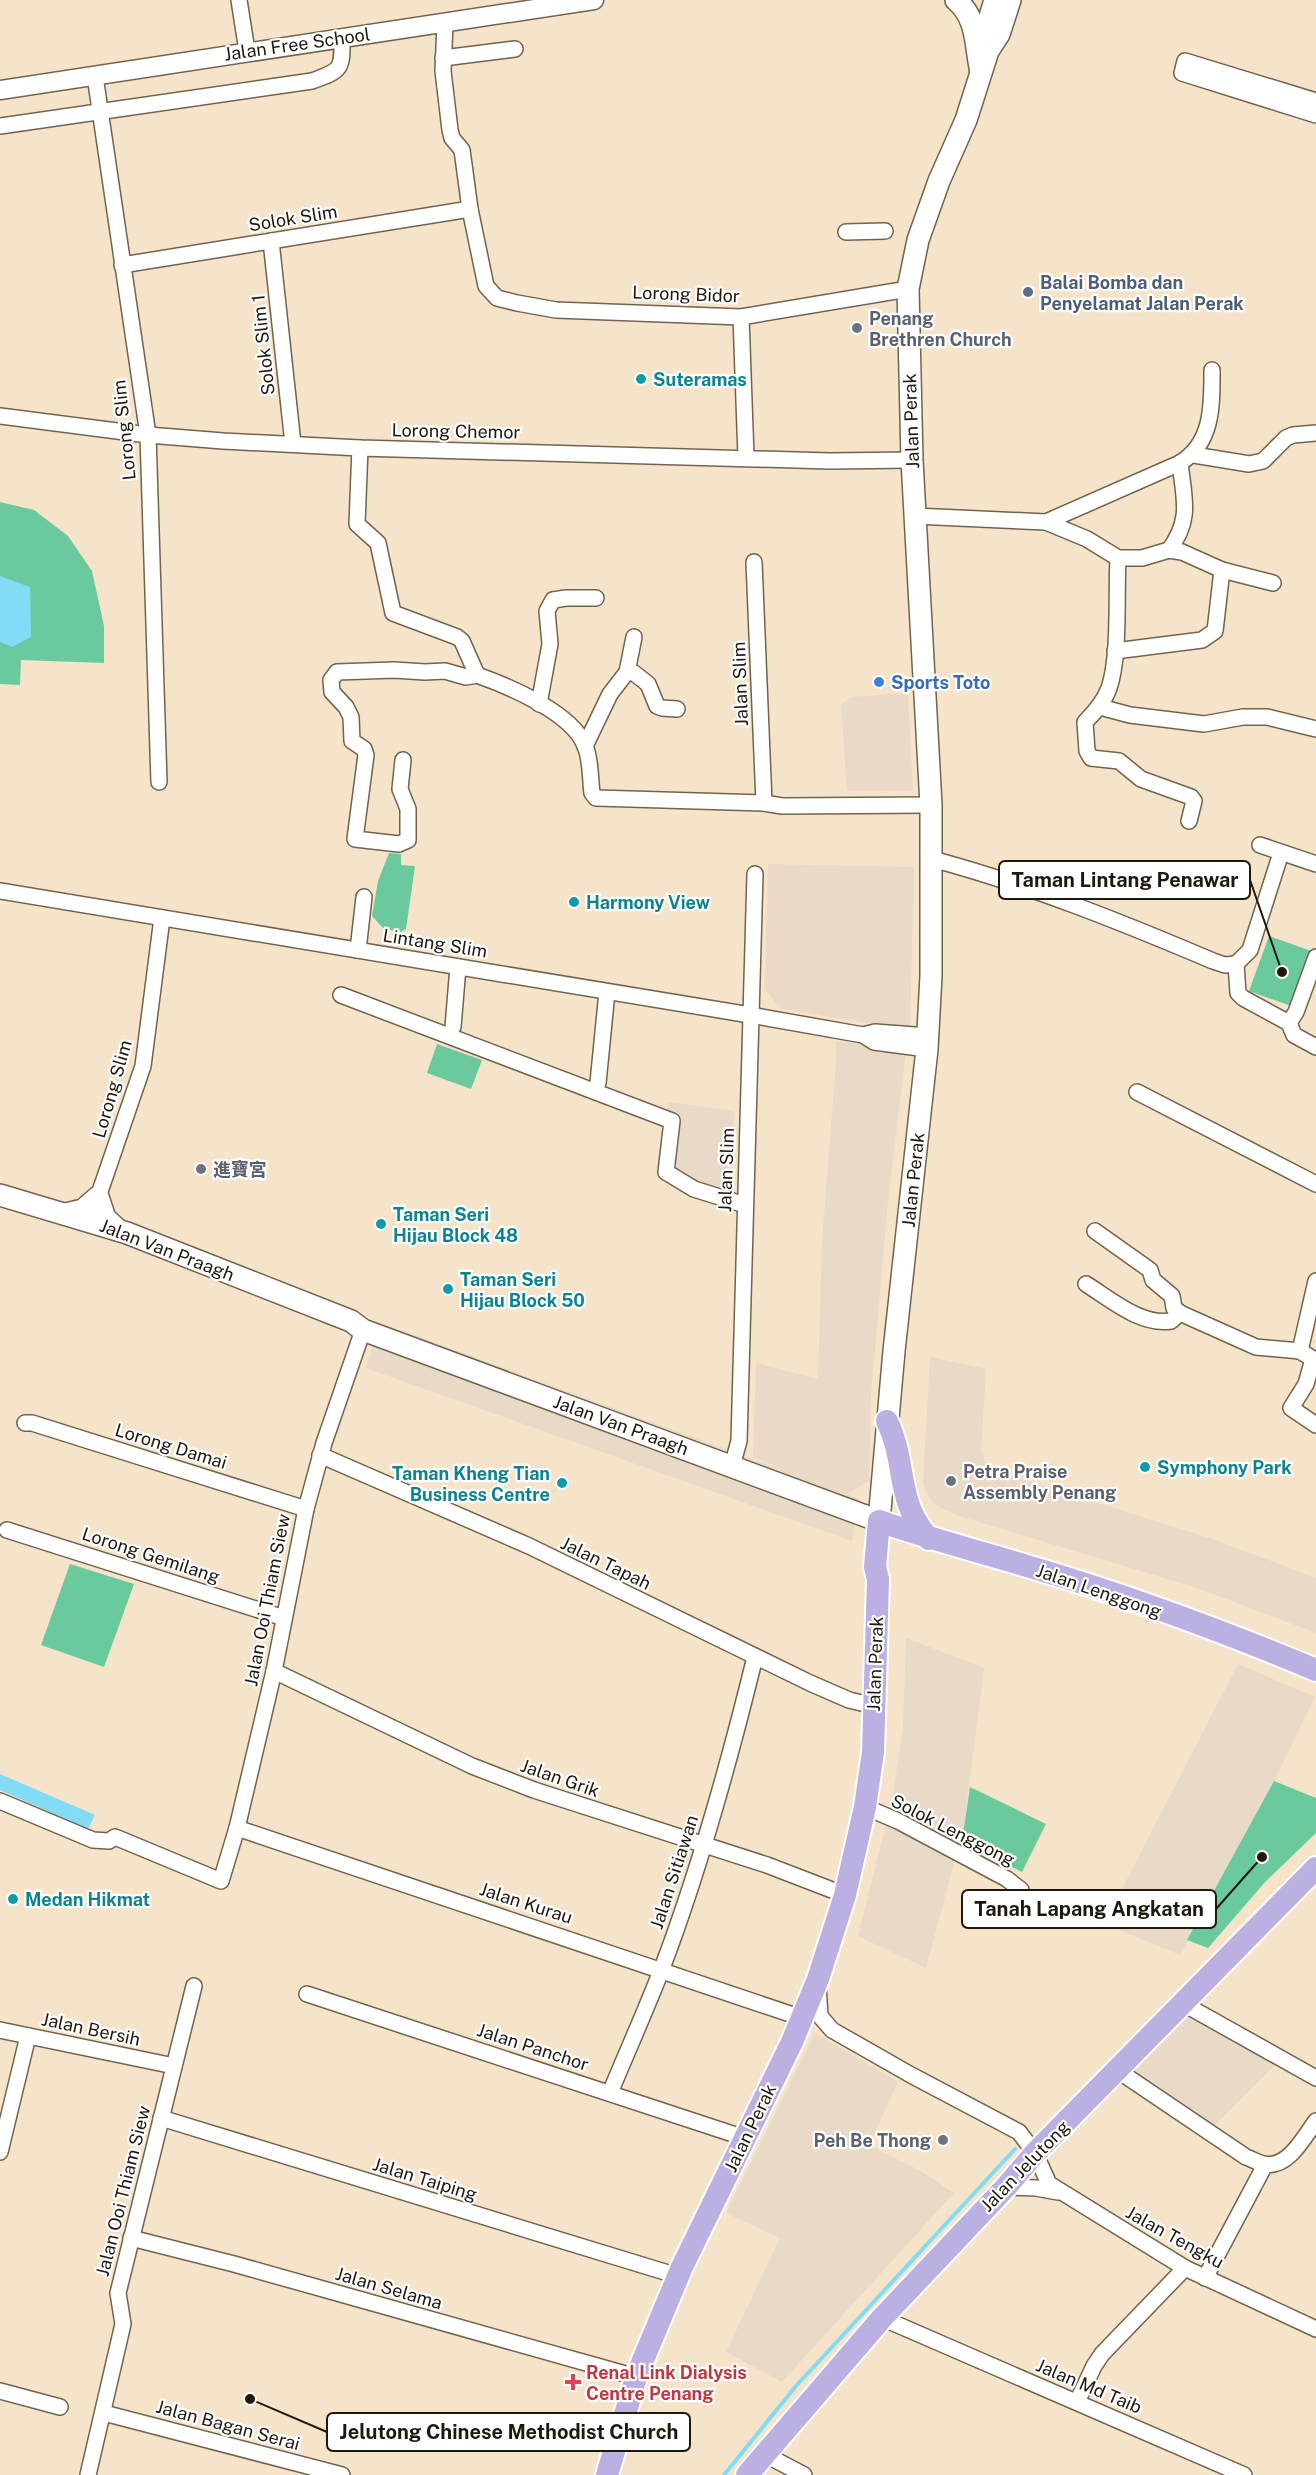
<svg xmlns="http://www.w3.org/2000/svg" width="1316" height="2475" font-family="'Public Sans','Noto Sans SC',sans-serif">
<rect width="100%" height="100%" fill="#f5e4ca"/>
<!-- commercial -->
<g fill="#e9dac7">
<path d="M908,693L913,791H847L841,705L851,697Z"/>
<path d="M768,864L914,867L910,1030L781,1009L765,989Z"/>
<path d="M836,1041L906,1050L888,1201L871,1395L869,1481L847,1494L859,1499L852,1541L366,1368L381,1323L796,1475L753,1457L756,1363L818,1379L822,1241L836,1062Z"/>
<path d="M668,1102L734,1111L730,1210L659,1176Z"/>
<path d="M930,1357L986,1369L981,1450L986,1466L992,1470L1213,1539L1316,1578V1633L1197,1588L956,1515L934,1504L925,1490L923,1482Z"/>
<path d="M906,1638L984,1668L962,1841L954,1863L926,1968L858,1936L892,1800L903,1728Z"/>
<path d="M1238,1664L1315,1697L1274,1781L1180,1955L1119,1930L1096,1914L1110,1912Z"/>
<path d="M1198,2005L1286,2054L1204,2136L1120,2083Z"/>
<path d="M815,2033L898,2082L869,2145L921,2171L954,2193L782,2382L726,2352L780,2238L726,2213Z"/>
</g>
<!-- green -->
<g fill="#6aca9d">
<path d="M0,502L34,510L68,536L92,571L104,626V663L21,660L20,685L0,684Z"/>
<path d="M389,853L401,854V865L415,866L406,929L401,932L384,929L372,916L378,881Z"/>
<path d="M1269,936L1314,952L1294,1007L1249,991Z"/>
<path d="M437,1044L482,1060L471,1089L427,1073Z"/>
<path d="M70,1564L134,1584L104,1667L41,1645Z"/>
<path d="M1274,1781L1316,1798V1833L1266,1881L1208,1948L1187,1940Z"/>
<path d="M970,1787L1046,1824L1022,1872L962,1841Z"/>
</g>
<!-- water -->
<g fill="#82dcf5">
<path d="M0,576L30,587L31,637L12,647L0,642Z"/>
<path d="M0,1774L95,1815L88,1829L0,1790Z"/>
</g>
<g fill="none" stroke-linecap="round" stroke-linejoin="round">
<!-- stream -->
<path stroke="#82dcf5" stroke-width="4" d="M724,2475L796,2386L1015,2149"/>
<!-- minor casing -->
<g stroke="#72634d" stroke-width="18">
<g id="minor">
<path d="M239,0L247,51"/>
<path d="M445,24L443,71L450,130L452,138L462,150L470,209L486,286L497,298L517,303L556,310L741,317L908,289"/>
<path d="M443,58L515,49"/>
<path d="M95,76L148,435L159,782"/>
<path d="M1316,101L1185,61L1182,73L1316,115"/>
<path d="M0,126L312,81C343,70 342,69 342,37"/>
<path d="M846,232L885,231"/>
<path d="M271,241L293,444"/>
<path d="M122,265L470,209"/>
<path d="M741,317L746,457"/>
<path d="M0,416L148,435L223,441L360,448L830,461L912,460"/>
<path d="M360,448L357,524L378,543L393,613L457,637L462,641L477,675C508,686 573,713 585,746C591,759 590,778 592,793L596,798L764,803L782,806L931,805"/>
<path d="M1194,455L1249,464L1263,461L1286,438L1293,435L1316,433"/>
<path d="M915,516L1046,522L1087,539L1118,558H1142L1169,550C1192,519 1184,499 1180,463"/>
<path d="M1046,522L1180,463C1213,443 1212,405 1212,370"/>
<path d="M1169,550L1182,552L1222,570L1273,583"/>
<path d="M1118,558C1116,593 1120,657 1109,688C1104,702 1095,712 1085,722L1087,751L1091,758L1119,761L1141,779L1191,797L1194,801L1189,821"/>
<path d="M754,562L764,803"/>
<path d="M1115,651L1202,640L1215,631L1222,570"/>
<path d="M627,672L634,673L648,684L657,706L662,708L677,709"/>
<path d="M539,704L550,644L547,611L553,600L566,598H596"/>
<path d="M1100,707L1130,715L1204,724L1243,717H1267L1316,729"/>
<path d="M585,746L610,694L627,672L634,637"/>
<path d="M403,760L400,789L408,809V840L399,844L355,839L366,755L364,749L352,741L351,717L346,707L332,692L331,680L337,672L394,670L425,672L445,671L466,677L477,675"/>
<path d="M1260,845L1316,864"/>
<path d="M932,859C1029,885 1121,922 1213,961L1225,965L1236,964L1238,993L1243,998L1289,1023L1294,1035L1316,1047"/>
<path d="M0,891L750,1015L863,1035L874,1042L927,1049"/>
<path d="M358,950L364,897"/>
<path d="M1236,964L1250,950L1281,853"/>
<path d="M341,995L672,1121L666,1172L694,1189L745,1205"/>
<path d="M1289,1023L1296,1012L1316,957"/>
<path d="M453,1027L458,967"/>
<path d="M863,1035L875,1032L928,1036"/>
<path d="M598,1083L607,992"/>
<path d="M1137,1092L1316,1184"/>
<path d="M95,1206L143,1066L162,918"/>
<path d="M1095,1231L1150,1270L1153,1280L1172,1296L1174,1308L1180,1313"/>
<path d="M1316,1281L1300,1351L1313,1359L1306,1384L1291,1408L1316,1425"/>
<path d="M1086,1284C1110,1299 1141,1326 1171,1321L1180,1313L1256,1347L1300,1351"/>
<path d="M25,1423H32L306,1509"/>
<path d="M320,1455L529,1546L810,1683L849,1700L874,1706"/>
<path d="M732,1466L739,1441L755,874"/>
<path d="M7,1530L284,1618"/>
<path d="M274,1671L472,1766L534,1790L767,1865L845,1895"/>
<path d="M0,1801L93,1840L109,1841L115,1837L221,1881L237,1828L274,1671L306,1509L324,1443L363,1330"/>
<path d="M865,1807L898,1821L1007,1879L1021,1890"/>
<path d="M237,1828L802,2018"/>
<path d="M818,1985L820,2016L832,2030L911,2075L1019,2132L1035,2153L1049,2184L1185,2268L1316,2329"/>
<path d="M307,1994L745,2138"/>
<path d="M1182,2003L1316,2078"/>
<path d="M0,2030L174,2066"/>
<path d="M1117,2070L1246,2157C1252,2159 1258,2163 1264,2164C1288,2169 1304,2137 1316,2121"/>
<path d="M610,2093C627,2052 645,2012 661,1971C700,1869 729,1763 755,1657"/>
<path d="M161,2118L678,2276"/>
<path d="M0,2152L28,2036"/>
<path d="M1006,2187L1036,2188L1058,2192"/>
<path d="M131,2238L234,2264L636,2377"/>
<path d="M1205,2278L1265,2165"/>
<path d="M882,2318L1244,2475"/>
<path d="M0,2391L60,2407"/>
<path d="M1077,2402L1094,2366L1102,2354L1185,2268"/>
<path d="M104,2413L342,2475"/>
<path d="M764,2454L804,2475"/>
<path d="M88,2475L123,2324L118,2293L194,1986"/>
</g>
</g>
<!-- tertiary casing -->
<g stroke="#72634d" stroke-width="21">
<path id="tertiary" d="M0,90L594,0"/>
</g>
<!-- secondary casing -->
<g stroke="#72634d" stroke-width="24">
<g id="secondary">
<path d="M956,0C978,18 975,46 981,72"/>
<path d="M987,44L986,30L995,0"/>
<path d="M0,1195L127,1233L351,1321L363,1330L879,1521L894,1351L927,1049L931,976V805L912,460L908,289L918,240L939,181L966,120L988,51L999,34L1010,0"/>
<path d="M66,1214L83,1210L98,1197L105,1218L118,1230"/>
</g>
</g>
<!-- primary casing -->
<g stroke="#fff" stroke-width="26">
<g id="primary">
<path d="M887,1421C908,1465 894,1498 929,1539"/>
<path d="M607,2475L636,2377L682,2267L792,2042L818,1979L845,1895L865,1807L873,1752L878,1579L875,1567L879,1521C931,1539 984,1553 1037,1569C1131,1597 1225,1632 1316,1670"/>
<path d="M747,2475L882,2318L1006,2187L1035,2153L1316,1868"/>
</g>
</g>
<!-- minor -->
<use href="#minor" stroke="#fff" stroke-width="15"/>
<!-- tertiary -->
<use href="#tertiary" stroke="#fff" stroke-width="18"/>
<!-- secondary -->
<use href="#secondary" stroke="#fff" stroke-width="21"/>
<!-- primary -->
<use href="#primary" stroke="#bbb0e1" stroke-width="22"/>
</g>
<!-- markers -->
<circle fill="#5c6f8a" stroke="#fff" stroke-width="2" cx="1028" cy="292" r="6"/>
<g fill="#6b7280" stroke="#fff" stroke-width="2">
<circle cx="857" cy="328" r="6"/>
<circle cx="201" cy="1169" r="6"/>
<circle cx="951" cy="1481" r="6"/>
<circle cx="943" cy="2140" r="6"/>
</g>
<g fill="#0f9aa8" stroke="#fff" stroke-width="2">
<circle cx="641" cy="379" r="6"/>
<circle cx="574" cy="902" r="6"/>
<circle cx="381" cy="1224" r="6"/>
<circle cx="448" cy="1289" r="6"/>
<circle cx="1145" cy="1467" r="6"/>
<circle cx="562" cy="1483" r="6"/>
<circle cx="13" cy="1899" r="6"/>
</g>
<circle fill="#3f7fe0" stroke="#fff" stroke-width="2" cx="879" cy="682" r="6"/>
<path fill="#e0444e" stroke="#fff" stroke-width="2" d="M570 2373h6v6h6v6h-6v6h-6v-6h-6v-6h6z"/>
<g text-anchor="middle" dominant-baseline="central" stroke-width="4.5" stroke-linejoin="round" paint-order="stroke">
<!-- street labels -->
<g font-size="18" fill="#1e180f" stroke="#fff">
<text transform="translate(297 44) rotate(-8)">Jalan Free School</text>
<text transform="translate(293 218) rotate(-9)">Solok Slim</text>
<text transform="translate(686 294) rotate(2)">Lorong Bidor</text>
<text transform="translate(263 345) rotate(-96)">Solok Slim 1</text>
<text transform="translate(911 421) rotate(-92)">Jalan Perak</text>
<text transform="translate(124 430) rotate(-96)">Lorong Slim</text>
<text transform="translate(456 431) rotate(1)">Lorong Chemor</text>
<text transform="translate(740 684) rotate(-92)">Jalan Slim</text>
<text transform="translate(435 943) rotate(9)">Lintang Slim</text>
<text transform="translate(112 1089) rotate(-74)">Lorong Slim</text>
<text transform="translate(726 1170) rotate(-88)">Jalan Slim</text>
<text transform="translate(913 1180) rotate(-84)">Jalan Perak</text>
<text transform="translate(167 1250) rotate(21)">Jalan Van Praagh</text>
<text transform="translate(621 1425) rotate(20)">Jalan Van Praagh</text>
<text transform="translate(171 1446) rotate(17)">Lorong Damai</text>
<text transform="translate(151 1555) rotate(18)">Lorong Gemilang</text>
<text transform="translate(606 1563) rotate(26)">Jalan Tapah</text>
<text transform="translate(1099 1591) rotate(19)">Jalan Lenggong</text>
<text transform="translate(267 1600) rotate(-79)">Jalan Ooi Thiam Siew</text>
<text transform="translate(875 1664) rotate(-88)">Jalan Perak</text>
<text transform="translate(560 1778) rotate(19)">Jalan Grik</text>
<text transform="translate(953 1830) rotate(27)">Solok Lenggong</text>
<text transform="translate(674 1872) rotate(-72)">Jalan Sitiawan</text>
<text transform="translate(526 1903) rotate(18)">Jalan Kurau</text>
<text transform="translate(91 2029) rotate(12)">Jalan Bersih</text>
<text transform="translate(533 2047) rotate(18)">Jalan Panchor</text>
<text transform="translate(750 2128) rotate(-64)">Jalan Perak</text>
<text transform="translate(1025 2166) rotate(-46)">Jalan Jelutong</text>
<text transform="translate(425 2179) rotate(17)">Jalan Taiping</text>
<text transform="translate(123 2191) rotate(-76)">Jalan Ooi Thiam Siew</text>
<text transform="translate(1175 2237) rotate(29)">Jalan Tengku</text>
<text transform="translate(389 2288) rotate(16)">Jalan Selama</text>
<text transform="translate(1089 2386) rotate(23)">Jalan Md Taib</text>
<text transform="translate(228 2425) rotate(15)">Jalan Bagan Serai</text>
</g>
<!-- service labels -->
<g font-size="18" font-weight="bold" fill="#4e5e75" stroke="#fff" text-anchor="start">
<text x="1040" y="282">Balai Bomba dan<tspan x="1040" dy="21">Penyelamat Jalan Perak</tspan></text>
</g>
<!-- worship labels -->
<g font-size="18" font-weight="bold" fill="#5b616d" stroke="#fff" text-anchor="start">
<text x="869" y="318">Penang<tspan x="869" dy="21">Brethren Church</tspan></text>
<text x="213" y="1169">進寶宮</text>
<text x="963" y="1471">Petra Praise<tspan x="963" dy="21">Assembly Penang</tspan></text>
<text x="931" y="2140" text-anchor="end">Peh Be Thong</text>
</g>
<!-- culture labels -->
<g font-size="18" font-weight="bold" fill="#0d838f" stroke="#fff" text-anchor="start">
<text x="653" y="379">Suteramas</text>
<text x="586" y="902">Harmony View</text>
<text x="393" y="1214">Taman Seri<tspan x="393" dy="21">Hijau Block 48</tspan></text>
<text x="460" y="1279">Taman Seri<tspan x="460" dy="21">Hijau Block 50</tspan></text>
<text x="1157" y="1467">Symphony Park</text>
<text x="550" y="1473" text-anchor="end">Taman Kheng Tian<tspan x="550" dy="21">Business Centre</tspan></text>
<text x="25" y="1899">Medan Hikmat</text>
</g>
<!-- shop labels -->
<g font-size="18" font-weight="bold" fill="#366cbe" stroke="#fff" text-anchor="start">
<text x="891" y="682">Sports Toto</text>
</g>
<!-- health labels -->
<g font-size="18" font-weight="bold" fill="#be3a42" stroke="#fff" text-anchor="start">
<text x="586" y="2372">Renal Link Dialysis<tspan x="586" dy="21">Centre Penang</tspan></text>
</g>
</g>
<!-- callouts -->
<path fill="none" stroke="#1e180f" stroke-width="2" d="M1282 972L1250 880M1262 1857L1216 1909M250 2399L327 2432"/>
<g fill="#1e180f" stroke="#fff" stroke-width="2">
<circle cx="1282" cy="972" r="6"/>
<circle cx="1262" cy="1857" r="6"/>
<circle cx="250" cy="2399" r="6"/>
</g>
<g fill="#fff" stroke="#1e180f" stroke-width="2">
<rect x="999" y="861" width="251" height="38" rx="6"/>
<rect x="962" y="1890" width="254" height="38" rx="6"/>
<rect x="327" y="2413" width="363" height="38" rx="6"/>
</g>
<g font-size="20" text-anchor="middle" font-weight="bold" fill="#1e180f">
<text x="1125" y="887">Taman Lintang Penawar</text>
<text x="1089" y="1916">Tanah Lapang Angkatan</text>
<text x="509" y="2439">Jelutong Chinese Methodist Church</text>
</g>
</svg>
